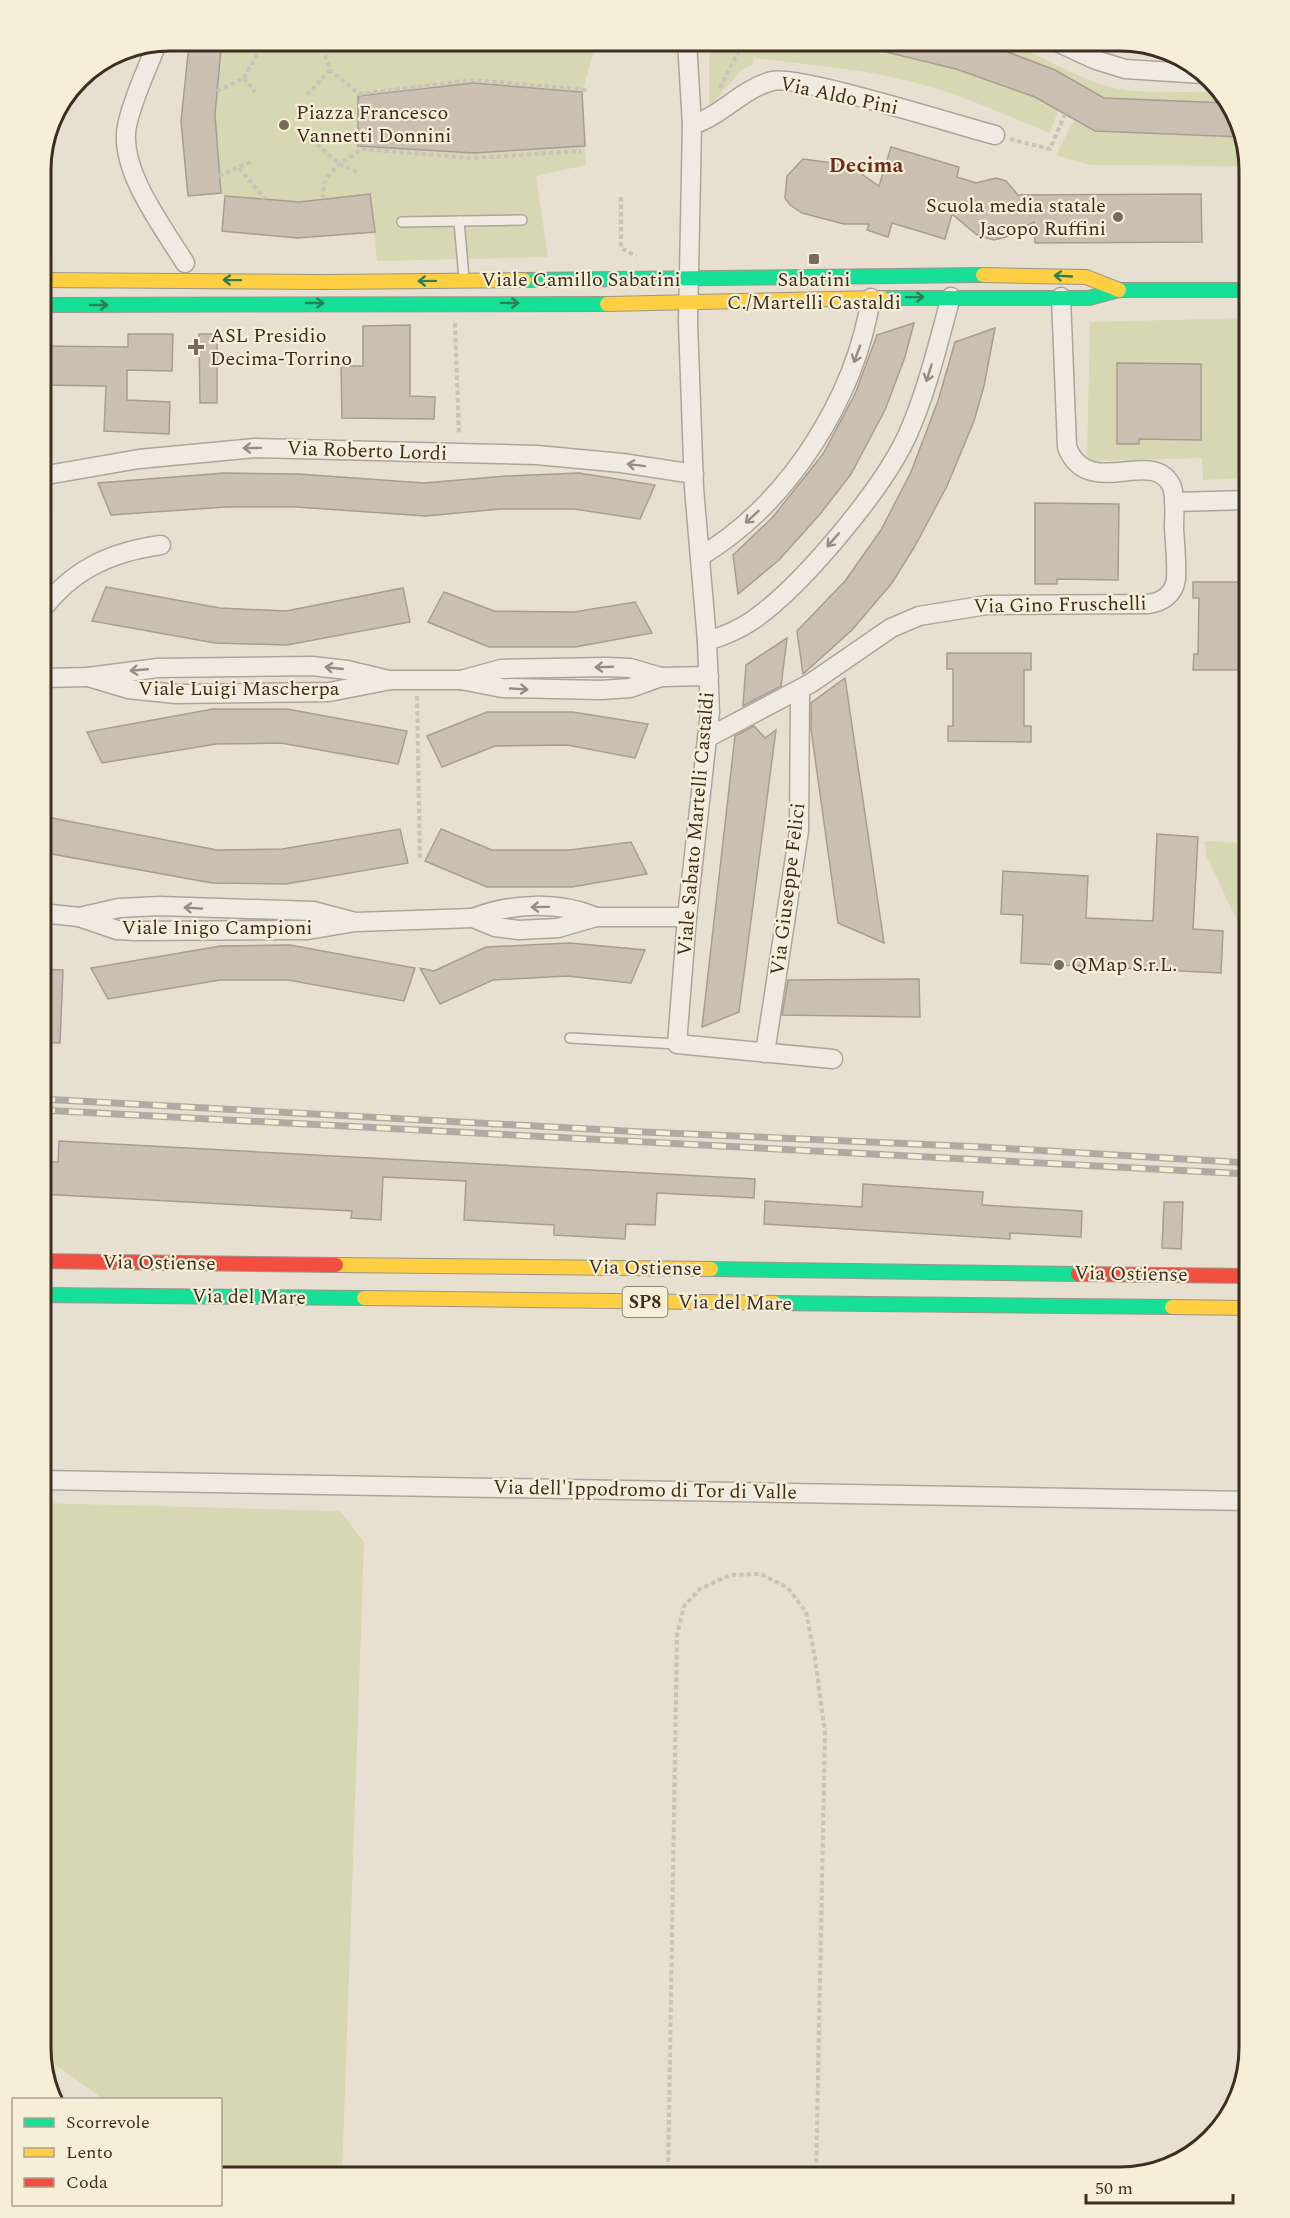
<svg xmlns="http://www.w3.org/2000/svg" width="1290" height="2218" font-family="Spectral,serif">
<rect width="100%" height="100%" fill="#e7e0d1"/>
<!-- green -->
<g fill="#d6d7b3">
<path d="M265,41H336L376,45L419,41H597L582,92L473,83L358,96L359,115L383,124L358,123V146L474,153L585,146L586,165L536,176L548,257L377,261L370,194L299,202L225,196L221,193L215,115L221,48L225,44Z"/>
<path d="M709,41H821L887,52L956,69L1035,97L1059,110L1049,133C1008,116 967,97 924,85C869,69 811,65 754,58L753,64L740,72L712,104H709Z"/>
<path d="M979,41C1025,41 1061,72 1103,85C1138,96 1181,91 1218,92L1227,103L1104,98L1055,70Z"/>
<path d="M1074,119L1242,137L1249,166L1090,165L1056,155Z"/>
<path d="M1249,318V478L1203,480L1202,458L1087,461L1090,322Z"/>
<path d="M1238,697H1249V946L1206,855L1205,841L1237,843Z"/>
<path d="M41,1503L340,1511L364,1542L342,2177H221L220,2100L103,2099L42,2055Z"/>
</g>
<!-- building -->
<g fill="#cbbfb2" stroke="#a89c90" stroke-width="1.5">
<path d="M865,41H979L1055,70L1104,98L1227,103L1236,113L1242,137L1095,131L1035,97L956,69L865,47Z"/>
<path d="M189,45L221,48L215,115L221,193L188,196L181,121Z"/>
<path d="M473,83L582,92L585,146L474,153L358,146V96Z"/>
<path d="M891,147L959,167L957,177L976,183L996,178L1006,181L1018,195L1201,194L1202,242L1035,243L1034,222L1006,237L994,240L977,235L952,214L945,239L892,223L888,237L867,230L869,224H844L802,213L790,205L785,198L787,176L803,159L833,163L857,171L879,186Z"/>
<path d="M370,194L375,232L297,238L222,231L225,196L299,202Z"/>
<path d="M914,323L905,357L885,410L851,474L821,513L779,560L738,594L733,555L772,518L823,454L855,394L877,335Z"/>
<path d="M410,325V396L435,397L434,419L342,418L341,366H363V326Z"/>
<path d="M995,328L984,386L974,421L947,486L915,546L892,583L852,630L803,674L797,631L845,581L881,530L911,472L938,401L955,342Z"/>
<path d="M128,334H173L172,371L127,370V400L170,402L169,434L104,431L106,386L41,385V346L128,347Z"/>
<path d="M199,334H217V403H200Z"/>
<path d="M1117,363L1201,364V440L1139,439V444H1117Z"/>
<path d="M224,473L298,474L424,483L506,476L579,473L655,485L640,519L574,509H500L426,516L296,507H226L111,515L98,483Z"/>
<path d="M1035,503L1119,504L1118,580L1057,579V584H1035Z"/>
<path d="M1193,582H1250V670H1193L1194,654H1198L1199,598H1193Z"/>
<path d="M106,587L220,608L286,611L403,588L410,622L287,645L215,643L92,621Z"/>
<path d="M444,592L494,611L574,612L635,602L652,633L575,647H489L428,622Z"/>
<path d="M787,638L781,686L743,706L746,665Z"/>
<path d="M947,653H1031V670H1024V726H1031V742L948,741V726H953V669H947Z"/>
<path d="M845,678L884,943L838,923L811,729V703Z"/>
<path d="M213,709H287L407,731L398,764L281,743L216,744L102,763L87,732Z"/>
<path d="M487,712H573L648,724L635,758L567,745L495,746L442,767L427,736Z"/>
<path d="M754,726L765,738L776,730L739,1012L702,1027L735,736Z"/>
<path d="M47,817L217,850L282,849L400,829L408,863L286,884L212,883L41,852V830Z"/>
<path d="M441,829L492,850H570L631,842L647,874L572,887H487L425,861Z"/>
<path d="M1157,834L1198,837L1193,929L1223,931L1221,973L1021,963L1023,915L1001,914L1003,871L1088,876L1086,918L1153,921Z"/>
<path d="M570,943L645,950L631,983L567,976L493,980L440,1004L420,968L434,971L486,947Z"/>
<path d="M290,945L415,968L404,1001L288,980H220L108,999L91,968L221,946Z"/>
<path d="M41,969L63,970L60,1043L41,1042Z"/>
<path d="M919,979L920,1017L782,1015L788,980Z"/>
<path d="M59,1141L755,1179L754,1198L657,1193L655,1225L626,1224L625,1239L554,1235V1225L464,1220L466,1181L383,1177L381,1220L351,1218L352,1211L41,1194V1161L58,1162Z"/>
<path d="M863,1184L983,1192L982,1205L1082,1211L1081,1237L1010,1233V1239L764,1224L765,1201L862,1207Z"/>
<path d="M1164,1202H1183L1181,1249L1162,1248Z"/>
</g>
<g fill="none" stroke-linecap="round" stroke-linejoin="round">
<!-- lane casing -->
<g stroke="#ada599" stroke-width="12">
<g id="lane">
<path d="M459,221L464,278"/>
<path d="M402,222L522,220"/>
<path d="M570,1038L677,1044"/>
</g>
</g>
<!-- street casing -->
<g stroke="#ada599" stroke-width="21">
<g id="street">
<path d="M687,41L692,125L688,322L694,488L707,641L710,712L687,917L677,1044L833,1059"/>
<path d="M1055,41L1096,60L1125,69L1203,74"/>
<path d="M157,43C147,70 133,97 127,126C118,169 163,227 185,263"/>
<path d="M692,125C721,116 742,89 772,81C796,74 960,126 995,135"/>
<path d="M41,476L139,459L255,448L537,455L622,463L694,474"/>
<path d="M1174,502L1249,500"/>
<path d="M701,556C789,503 855,398 871,298"/>
<path d="M41,611C72,570 110,552 161,545"/>
<path d="M707,641C724,636 739,630 753,620C802,586 882,490 907,436C927,392 938,343 951,297"/>
<path d="M88,677L128,689L176,694L329,692L391,680H461L502,688L601,690L630,688L661,677L709,676"/>
<path d="M41,678L88,677L158,668L312,666L347,670L389,680"/>
<path d="M461,680L501,669L607,667L630,668L661,677"/>
<path d="M707,738L811,683L891,628L919,616L987,605L1148,604C1162,602 1174,595 1176,579C1177,563 1175,545 1174,528C1174,516 1176,499 1172,487C1154,445 1088,502 1067,447L1061,297"/>
<path d="M41,913L79,917"/>
<path d="M596,917C559,901 511,903 473,918L495,927L519,930L558,928L596,917H687"/>
<path d="M355,922L313,911L160,906L119,908L79,917L117,930L136,931L308,930L355,922L473,918"/>
<path d="M765,1053L799,831L800,689"/>
<path d="M41,1480L1249,1501"/>
</g>
</g>
<!-- fast casing -->
<g stroke="#9c958a" stroke-width="16">
<g id="fast">
<path d="M524,280L983,275"/>
<path d="M882,298H1089L1119,290H1249"/>
<path d="M41,305L607,304"/>
<path d="M711,1269L1078,1274"/>
<path d="M41,1295L364,1298"/>
<path d="M775,1303L1172,1307"/>
</g>
</g>
<!-- slow casing -->
<g stroke="#9c958a" stroke-width="16">
<g id="slow">
<path d="M983,275L1086,277L1119,290"/>
<path d="M41,280L324,282L524,280"/>
<path d="M607,304L882,298"/>
<path d="M336,1265L711,1269"/>
<path d="M364,1298L775,1303"/>
<path d="M1172,1307L1249,1308"/>
</g>
</g>
<!-- jam casing -->
<g stroke="#9c958a" stroke-width="16">
<g id="jam">
<path d="M41,1261L336,1265"/>
<path d="M1078,1274L1249,1276"/>
</g>
</g>
<!-- path -->
<g stroke="#c8c2b9" stroke-width="4" stroke-dasharray="4.5 3" stroke-linecap="butt">
<path d="M320,41L330,70L359,94L473,80L587,90"/>
<path d="M244,78L255,92"/>
<path d="M720,88L744,41"/>
<path d="M217,91L244,78L265,41"/>
<path d="M307,95L330,70"/>
<path d="M1010,139L1050,149L1065,114"/>
<path d="M317,144L339,164L359,173"/>
<path d="M239,168L265,199"/>
<path d="M219,176L252,161"/>
<path d="M621,197V248L636,256"/>
<path d="M323,199L324,184L328,176L339,164L363,149L472,158L581,151"/>
<path d="M455,323L459,435"/>
<path d="M417,696L420,860"/>
<path d="M668,2177L677,1635L684,1606L700,1589L730,1575L761,1574L788,1588L806,1612L815,1658L825,1733L816,2177"/>
</g>
<!-- lane -->
<use href="#lane" stroke="#efebe3" stroke-width="9"/>
<!-- street -->
<use href="#street" stroke="#efebe3" stroke-width="18"/>
<!-- fast -->
<use href="#fast" stroke="#16e098" stroke-width="14"/>
<!-- slow -->
<use href="#slow" stroke="#ffcf43" stroke-width="14"/>
<!-- jam -->
<use href="#jam" stroke="#f24e42" stroke-width="14"/>
<!-- rail casing -->
<g stroke="#afaaa2" stroke-width="7">
<g id="rail">
<path d="M41,1099L644,1132L982,1147L1249,1163"/>
<path d="M41,1110L1249,1174"/>
</g>
</g>
<!-- rail -->
<use href="#rail" stroke="#f7eed8" stroke-width="4.5" stroke-dasharray="14" stroke-linecap="butt"/>
</g>
<!-- one-way arrows -->
<defs><path id="oneway-shaft" d="M-6 0H5M1.5-3L5.5 0L1.5 3" fill="none" stroke-width="1.6" stroke-linecap="round" stroke-linejoin="round" transform="scale(1.5)"/></defs>
<g stroke="#2b7e56">
<use href="#oneway-shaft" transform="translate(1063 276) rotate(-177)"/>
<use href="#oneway-shaft" transform="translate(232 280) rotate(-179)"/>
<use href="#oneway-shaft" transform="translate(427 281) rotate(179)"/>
<use href="#oneway-shaft" transform="translate(915 297) rotate(-1)"/>
<use href="#oneway-shaft" transform="translate(315 303)"/>
<use href="#oneway-shaft" transform="translate(510 303) rotate(1)"/>
<use href="#oneway-shaft" transform="translate(99 305)"/>
</g>
<g stroke="#968c82">
<use href="#oneway-shaft" transform="translate(857 354) rotate(110)"/>
<use href="#oneway-shaft" transform="translate(929 373) rotate(107)"/>
<use href="#oneway-shaft" transform="translate(252 448) rotate(179)"/>
<use href="#oneway-shaft" transform="translate(636 465) rotate(-173)"/>
<use href="#oneway-shaft" transform="translate(752 517) rotate(137)"/>
<use href="#oneway-shaft" transform="translate(833 540) rotate(131)"/>
<use href="#oneway-shaft" transform="translate(604 667) rotate(178)"/>
<use href="#oneway-shaft" transform="translate(334 668) rotate(-174)"/>
<use href="#oneway-shaft" transform="translate(139 670) rotate(175)"/>
<use href="#oneway-shaft" transform="translate(519 689) rotate(3)"/>
<use href="#oneway-shaft" transform="translate(540 907) rotate(179)"/>
<use href="#oneway-shaft" transform="translate(193 908) rotate(-176)"/>
</g>
<!-- markers -->
<g fill="#786c5e" stroke="#f7eed8" stroke-width="2">
<circle cx="284" cy="125" r="6"/>
<circle cx="1118" cy="217" r="6"/>
<rect x="808" y="253" width="12" height="12" rx="3"/>
<path d="M193 338h6v6h6v6h-6v6h-6v-6h-6v-6h6z"/>
<circle cx="1059" cy="965" r="6"/>
</g>
<g text-anchor="middle" dominant-baseline="central" stroke-width="4.5" stroke-linejoin="round" paint-order="stroke">
<!-- shield labels -->
<rect fill="#f7eed8" stroke="#756857" stroke-width="1.5" x="622.5" y="1287" width="45" height="30" rx="4.5"/>
<g font-size="18" font-weight="bold" fill="#3d2e20">
<text x="645" y="1302">SP8</text>
</g>
<!-- street labels -->
<g font-size="20" fill="#3d2e20" stroke="#f7eed8">
<text transform="translate(839 96) rotate(12)">Via Aldo Pini</text>
<text x="581" y="280">Viale Camillo Sabatini</text>
<text transform="translate(367 451) rotate(2)">Via Roberto Lordi</text>
<text transform="translate(1060 605) rotate(-1)">Via Gino Fruschelli</text>
<text x="239" y="689">Viale Luigi Mascherpa</text>
<text transform="translate(696 824) rotate(-85)">Viale Sabato Martelli Castaldi</text>
<text transform="translate(788 889) rotate(-83)">Via Giuseppe Felici</text>
<text x="217" y="928">Viale Inigo Campioni</text>
<text transform="translate(159 1263) rotate(1)">Via Ostiense</text>
<text transform="translate(645 1268) rotate(1)">Via Ostiense</text>
<text transform="translate(1131 1274) rotate(1)">Via Ostiense</text>
<text transform="translate(249 1297) rotate(1)">Via del Mare</text>
<text transform="translate(735 1303) rotate(1)">Via del Mare</text>
<text transform="translate(645 1490) rotate(1)">Via dell'Ippodromo di Tor di Valle</text>
</g>
<!-- poi labels -->
<g font-size="20" fill="#3d2e20" stroke="#f7eed8" text-anchor="start">
<text x="296" y="113">Piazza Francesco<tspan x="296" dy="23">Vannetti Donnini</tspan></text>
<text x="1106" y="206" text-anchor="end">Scuola media statale<tspan x="1106" dy="23">Jacopo Ruffini</tspan></text>
<text x="814" y="280" text-anchor="middle">Sabatini<tspan x="814" dy="23">C./Martelli Castaldi</tspan></text>
<text x="210" y="336">ASL Presidio<tspan x="210" dy="23">Decima-Torrino</tspan></text>
<text x="1071" y="965">QMap S.r.L.</text>
</g>
<!-- neighbourhood labels -->
<g font-size="21" font-weight="bold" fill="#6b2e1e" stroke="#f7eed8">
<text x="866" y="166">Decima</text>
</g>
</g>
<!-- crop -->
<path d="M0 0H1290V2218H0ZM170 51H1120A119 119 0 0 1 1239 170V2048A119 119 0 0 1 1120 2167H170A119 119 0 0 1 51 2048V170A119 119 0 0 1 170 51Z" fill="#f7eed8" fill-rule="evenodd"/>
<path fill="none" stroke="#3d2e20" stroke-width="3" d="M170 51H1120A119 119 0 0 1 1239 170V2048A119 119 0 0 1 1120 2167H170A119 119 0 0 1 51 2048V170A119 119 0 0 1 170 51Z"/>
<!-- legend -->
<rect x="12" y="2098" width="210" height="108" fill="#f7eed8" stroke="#ada18e" stroke-width="1.5"/>
<rect x="24" y="2118" width="30" height="9" fill="#16e098" stroke="#ada18e" stroke-width="1.5"/>
<text x="66" y="2128" font-size="18" fill="#3d2e20">Scorrevole</text>
<rect x="24" y="2148" width="30" height="9" fill="#ffcf43" stroke="#ada18e" stroke-width="1.5"/>
<text x="66" y="2158" font-size="18" fill="#3d2e20">Lento</text>
<rect x="24" y="2178" width="30" height="9" fill="#f24e42" stroke="#ada18e" stroke-width="1.5"/>
<text x="66" y="2188" font-size="18" fill="#3d2e20">Coda</text>
<!-- scale -->
<path d="M1086 2194v9h147v-9" fill="none" stroke="#3d2e20" stroke-width="3"/>
<text x="1095" y="2194" font-size="18" fill="#3d2e20" stroke="#f7eed8" stroke-width="4.5" paint-order="stroke">50 m</text>
</svg>
